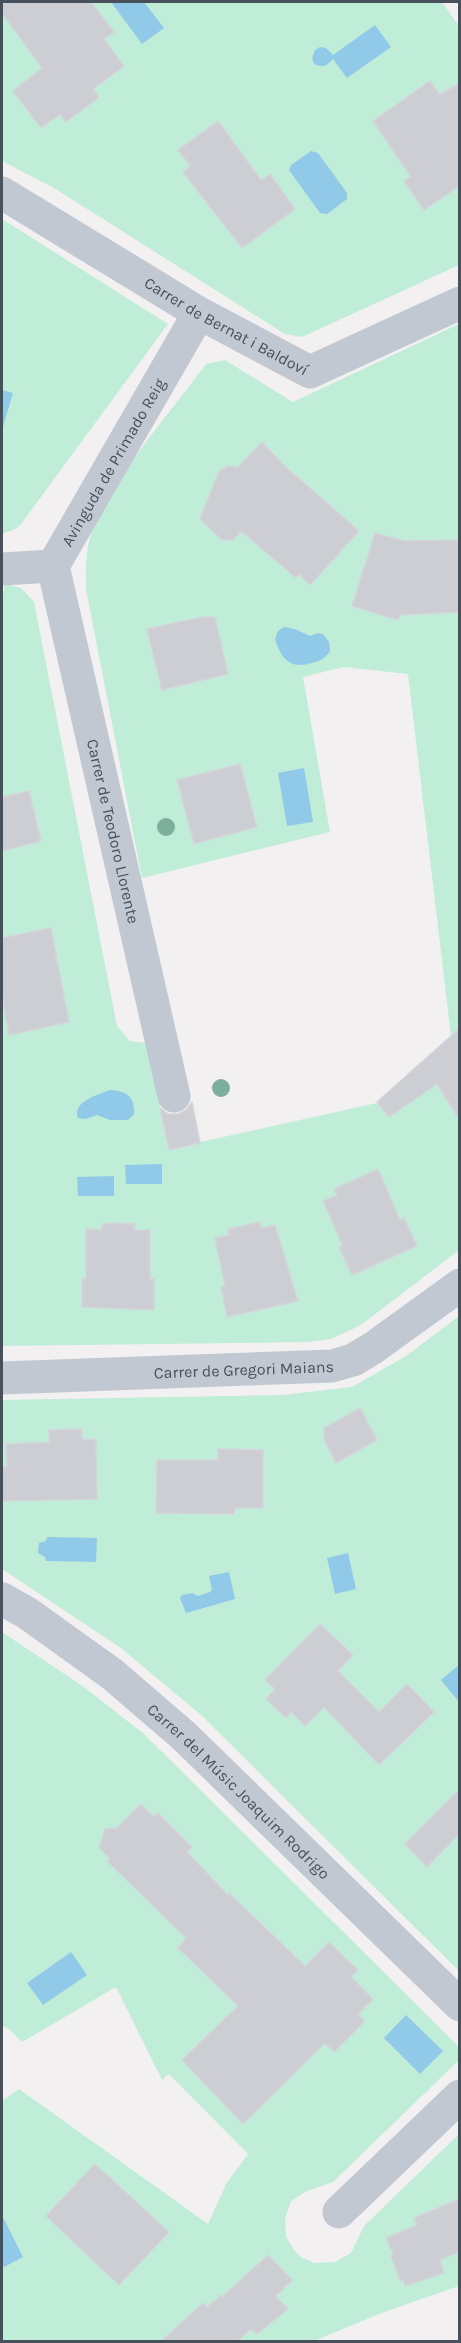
<svg xmlns="http://www.w3.org/2000/svg" width="461" height="2343" font-family="Karla,sans-serif">
<rect width="100%" height="100%" fill="#f2f0f0"/>
<!-- green -->
<g fill="#c0edd8">
<path d="M2,2H442L459,26V265L302,337L285,334L54,188L2,161Z"/>
<path d="M2,219L168,324L21,524L15,529L2,534Z"/>
<path d="M459,324V1250L361,1325L331,1339L309,1342L2,1346V601L5,584L21,588L34,602L117,1026L130,1041L146,1043L169,1149L377,1103L451,1036L408,674L343,667L303,677L330,832L142,878L86,589C86,569 85,548 93,529C118,470 168,416 206,364L225,360L293,402Z"/>
<path d="M459,1316V1971L202,1716L121,1648L2,1569V1400L282,1395L352,1387L406,1356Z"/>
<path d="M2,1632L84,1687L144,1734L457,2045L459,2049L458,2061L333,2182L307,2191L291,2201L285,2219L286,2237L295,2251L301,2257L314,2263L335,2262L351,2253L364,2226L459,2134V2286L384,2312L314,2341H2V2101L19,2089L208,2224L226,2184L248,2154L169,2074L162,2080L116,1987L22,2042L8,2028L2,2026Z"/>
</g>
<!-- water -->
<g fill="#90cae8">
<path d="M111,2H144L164,28L142,44Z"/>
<path d="M375,25L391,47L347,78L333,59C326,66 324,68 314,64L312,58L315,50L320,47L326,48L333,55Z"/>
<path d="M311,151L318,153L347,193V199L327,214L320,213L289,170L291,165Z"/>
<path d="M2,390L13,393L2,430Z"/>
<path d="M284,627L295,629L310,636L318,633L323,634L329,642L330,651C325,658 322,660 315,662C291,670 282,661 275,639L278,631Z"/>
<path d="M304,768L313,822L287,826L278,773Z"/>
<path d="M110,1090C126,1091 135,1096 134,1114L128,1120H110L97,1115L86,1119L78,1118C72,1101 98,1095 110,1090Z"/>
<path d="M162,1164V1184H126L125,1165Z"/>
<path d="M114,1176V1196H78L77,1177Z"/>
<path d="M47,1537L97,1538L96,1562L46,1561L45,1557L38,1553L39,1543L46,1541Z"/>
<path d="M348,1553L356,1589L335,1594L327,1558Z"/>
<path d="M229,1572L235,1599L186,1613L180,1598L182,1595L192,1593L198,1596L210,1592L212,1590L209,1576Z"/>
<path d="M459,1665V1702L441,1680Z"/>
<path d="M71,1952L87,1975L43,2005L27,1983Z"/>
<path d="M406,2015L443,2051L420,2074L384,2038Z"/>
<path d="M4,2219L23,2257L4,2267L2,2263V2220Z"/>
</g>
<!-- building -->
<g fill="#cdced4" stroke="#d4d5db" stroke-width="1.5">
<path d="M2,2H91L114,32L104,39L124,66L93,89L99,97L66,122L60,114L41,128L13,91L42,68L2,13Z"/>
<path d="M430,81L440,95L459,83V186L424,210L404,181L411,177L373,121Z"/>
<path d="M218,121L261,180L270,174L295,209L242,248L183,172L190,166L178,150Z"/>
<path d="M262,442L286,467L359,531L310,585L299,574L296,578L241,531L233,540H222L200,519L219,471L228,466L238,467Z"/>
<path d="M375,533L405,541L459,540V612L400,615L398,620L352,606Z"/>
<path d="M202,617H215L228,674L162,690L147,629Z"/>
<path d="M240,764L257,827L194,844L177,780Z"/>
<path d="M29,791L41,841L2,851V797Z"/>
<path d="M51,928L69,1022L9,1035L2,996V938Z"/>
<path d="M459,1029V1119L437,1084L389,1117L377,1102Z"/>
<path d="M192,1102L200,1143L169,1150L160,1108L168,1114H178L186,1110Z"/>
<path d="M378,1169L400,1220L404,1218L417,1246L352,1275L339,1247L343,1246L323,1201L337,1195L334,1189Z"/>
<path d="M260,1222L261,1228L275,1225L298,1301L227,1317L221,1287L225,1286L215,1238L229,1235L228,1229Z"/>
<path d="M119,1223L135,1224L134,1230H150V1279H154V1310L82,1307V1279H86V1229L102,1230V1224Z"/>
<path d="M360,1408L377,1440L336,1463L324,1440V1428Z"/>
<path d="M82,1429V1440L96,1439L97,1499L2,1501V1467H7L6,1444L49,1442V1430Z"/>
<path d="M218,1449L263,1450V1508H235L234,1514L156,1513L157,1460H218Z"/>
<path d="M320,1624L353,1655L338,1671L379,1712L407,1684L434,1712L379,1765L324,1707L305,1726L291,1712L286,1718L266,1699L275,1689L265,1680Z"/>
<path d="M459,1790V1834L427,1867L405,1844Z"/>
<path d="M141,1804L154,1817L158,1813L192,1847L187,1852L228,1895L229,1893L305,1966L329,1942L358,1970L351,1977L373,1999L358,2014L365,2021L334,2052L325,2043L243,2124L182,2060L238,2006L178,1948L186,1938L107,1861L110,1858L99,1848L105,1829L117,1828Z"/>
<path d="M95,2164L169,2232L119,2285L46,2216Z"/>
<path d="M459,2199V2252L440,2260L444,2273L405,2286L403,2280H400L391,2256L393,2254L386,2238L417,2225L414,2218Z"/>
<path d="M268,2255L292,2280L276,2296L288,2309L257,2334L251,2329L237,2342H160L203,2303L207,2307L221,2295L222,2297Z"/>
</g>
<g fill="none" stroke-linecap="round" stroke-linejoin="round">
<!-- minor -->
<g stroke="#c1c8d1" stroke-width="33">
<path id="s1" d="M2,193L199,313L310,372L460,303"/>
<path id="s2" d="M53,566L174,1096"/>
<path id="s3" d="M2,569L53,566L199,313"/>
<path id="s4" d="M2,1378L332,1366L353,1360L373,1348L460,1285"/>
<path id="s5" d="M2,1599L27,1613L112,1674L184,1736L460,2005"/>
<path d="M339,2212L460,2096"/>
</g>
</g>
<!-- trees -->
<g fill="#7cb09c">
<circle cx="166" cy="827" r="9"/>
<circle cx="221" cy="1088" r="9"/>
</g>
<g text-anchor="middle" dominant-baseline="central" stroke-width="5" stroke-linejoin="round" paint-order="stroke">
<!-- street labels -->
<g font-size="16" fill="#48505c" stroke="#fff">
<text stroke="none"><textPath href="#s1" startOffset="261">Carrer de Bernat i Baldoví</textPath></text>
<text stroke="none"><textPath href="#s3" startOffset="171">Avinguda de Primado Reig</textPath></text>
<text stroke="none"><textPath href="#s2" startOffset="272">Carrer de Teodoro Llorente</textPath></text>
<text stroke="none"><textPath href="#s4" startOffset="242">Carrer de Gregori Maians</textPath></text>
<text stroke="none"><textPath href="#s5" startOffset="306">Carrer del Músic Joaquim Rodrigo</textPath></text>
</g>
</g>
<!-- border -->
<rect width="461" height="2343" fill="none" stroke="#48505c" stroke-width="6"/>
</svg>
